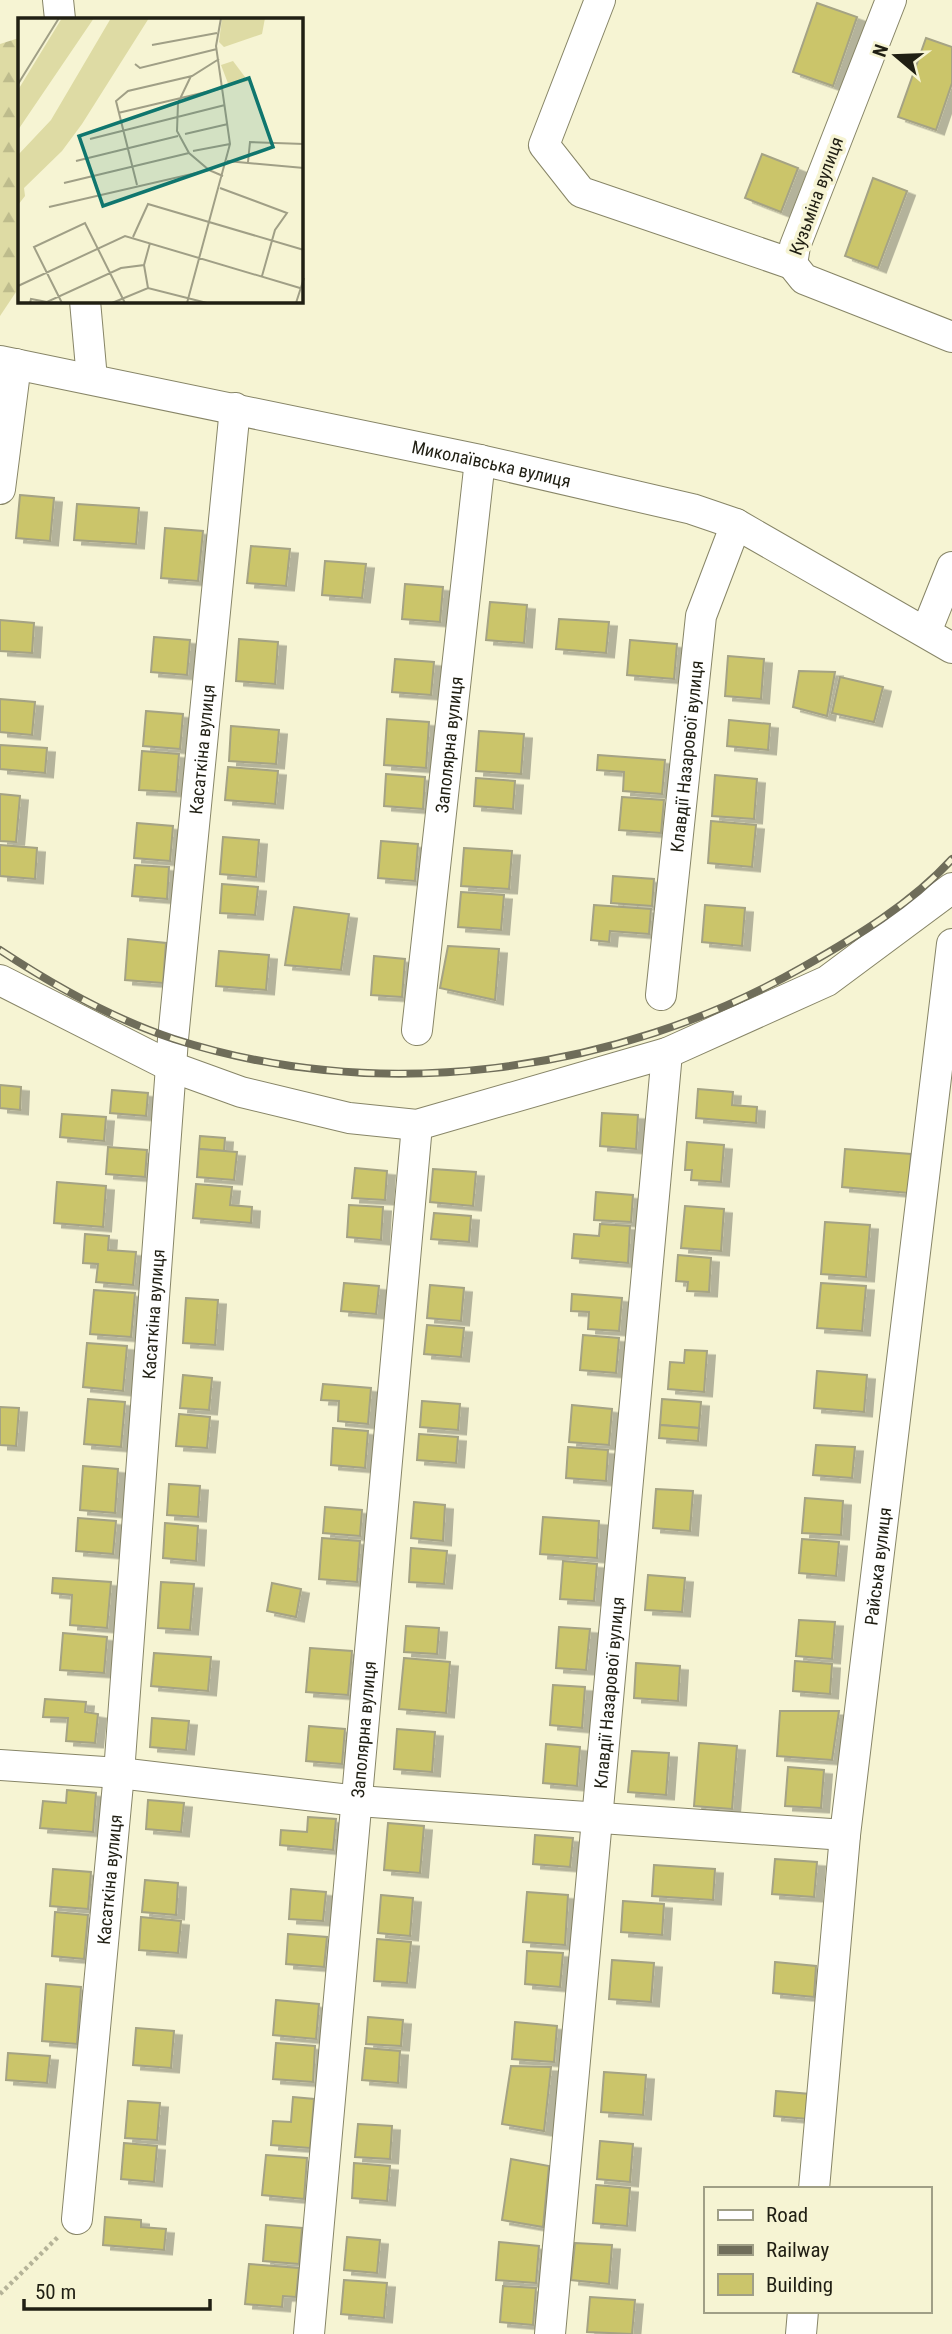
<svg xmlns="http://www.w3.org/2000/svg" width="952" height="2334" font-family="'Roboto Condensed',sans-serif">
<defs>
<pattern id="forest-firs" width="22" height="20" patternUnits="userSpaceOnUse" patternTransform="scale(1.75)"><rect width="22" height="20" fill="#dedba4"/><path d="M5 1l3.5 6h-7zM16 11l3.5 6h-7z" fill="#bebc8c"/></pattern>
<filter id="shadow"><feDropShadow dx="8" dy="4.5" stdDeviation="0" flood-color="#0004"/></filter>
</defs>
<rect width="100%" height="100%" fill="#f6f4d3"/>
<!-- forest -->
<path fill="url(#forest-firs)" d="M19,38L16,292L0,316V44Z"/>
<!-- building -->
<g fill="#cbc56b" stroke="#a5a384" stroke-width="2" filter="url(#shadow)">
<path d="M817,3L857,17L833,86L793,72Z"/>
<path d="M926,38L952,47V83L936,130L898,117Z"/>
<path d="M762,154L798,168L781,212L745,198Z"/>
<path d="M873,178L907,191L878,268L845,256Z"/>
<path d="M20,495L54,498L50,541L16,538Z"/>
<path d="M77,504L139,508L136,544L74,540Z"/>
<path d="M165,528L203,531L198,581L161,578Z"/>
<path d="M251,546L290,549L286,586L247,583Z"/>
<path d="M325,561L366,564L362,598L322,595Z"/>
<path d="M405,584L443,587L440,622L402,619Z"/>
<path d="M490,602L527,605L524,643L486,640Z"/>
<path d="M559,619L609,622L606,653L556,649Z"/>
<path d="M0,620L34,623L32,653L0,651Z"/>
<path d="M154,637L190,640L187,675L151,672Z"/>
<path d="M239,639L278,642L275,684L236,681Z"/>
<path d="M630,640L677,644L674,679L627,675Z"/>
<path d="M728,656L764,659L761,699L725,696Z"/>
<path d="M395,659L434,662L431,695L392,692Z"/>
<path d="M799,671L835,672L827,716L793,707Z"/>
<path d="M840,677L883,687L874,722L832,713Z"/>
<path d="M0,699L35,702L32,735L0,732Z"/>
<path d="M146,711L183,714L180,749L143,746Z"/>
<path d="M387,719L429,722L426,768L384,765Z"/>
<path d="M729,720L770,724L768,750L727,746Z"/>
<path d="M231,726L279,730L276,764L229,761Z"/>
<path d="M479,731L524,734L521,774L476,771Z"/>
<path d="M0,745L47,748L45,773L0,769Z"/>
<path d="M142,751L179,754L176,792L139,790Z"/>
<path d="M598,755L665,760L662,794L623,791L624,772L597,770Z"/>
<path d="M228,767L278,771L275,804L225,800Z"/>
<path d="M386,774L425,777L423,809L384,806Z"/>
<path d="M715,775L757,779L754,819L712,816Z"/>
<path d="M476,778L515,781L513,809L474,806Z"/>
<path d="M0,794L20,796L16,842L0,841Z"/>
<path d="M622,797L664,800L661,833L619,830Z"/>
<path d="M711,821L756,825L752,867L708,863Z"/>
<path d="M137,823L173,826L170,861L134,858Z"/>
<path d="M223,837L259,840L256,877L220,874Z"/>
<path d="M381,841L418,844L415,881L378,878Z"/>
<path d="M0,845L37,848L35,879L0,876Z"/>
<path d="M464,848L512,851L509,889L461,886Z"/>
<path d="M135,865L169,867L167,899L132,896Z"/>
<path d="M613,876L654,879L652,906L611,903Z"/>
<path d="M222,884L258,887L255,915L220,913Z"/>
<path d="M461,892L504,895L501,930L458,927Z"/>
<path d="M594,905L651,909L649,934L610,931L609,942L591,940Z"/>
<path d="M705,905L745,908L742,946L702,942Z"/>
<path d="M294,907L349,914L341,970L285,965Z"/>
<path d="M128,939L166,943L163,983L125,980Z"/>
<path d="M448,946L499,949L495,1000L440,988Z"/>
<path d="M219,951L269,955L266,990L216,986Z"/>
<path d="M374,956L405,959L402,997L371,995Z"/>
<path d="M0,1085L21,1087L20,1110L0,1108Z"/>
<path d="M698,1089L733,1092L732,1105L757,1107L756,1123L696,1118Z"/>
<path d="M112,1090L148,1093L146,1116L110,1113Z"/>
<path d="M602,1113L638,1115L636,1149L600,1146Z"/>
<path d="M62,1114L106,1117L104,1141L60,1137Z"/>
<path d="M200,1136L225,1138L224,1151L199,1149Z"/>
<path d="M687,1142L724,1145L721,1182L691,1180L692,1170H685Z"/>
<path d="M108,1147L147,1150L145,1177L106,1174Z"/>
<path d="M199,1149L237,1152L234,1180L197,1177Z"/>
<path d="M845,1149L911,1154L909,1193L842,1187Z"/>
<path d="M355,1168L387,1171L385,1200L352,1198Z"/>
<path d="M433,1169L476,1172L473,1206L430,1202Z"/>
<path d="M57,1182L106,1186L103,1227L54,1223Z"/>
<path d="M196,1184L232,1187L230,1205L252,1207L251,1223L193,1218Z"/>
<path d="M596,1192L633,1195L631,1222L594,1220Z"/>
<path d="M349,1205L383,1207L381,1240L347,1237Z"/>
<path d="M685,1206L724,1209L721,1251L681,1248Z"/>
<path d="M434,1213L471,1216L469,1242L431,1239Z"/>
<path d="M825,1222L870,1225L866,1277L821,1274Z"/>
<path d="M600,1224L630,1226L628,1263L572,1258L574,1234L599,1236Z"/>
<path d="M85,1234L109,1236L108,1250L136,1252L133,1285L96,1282L98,1264L83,1263Z"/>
<path d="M678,1255L711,1258L709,1292L687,1291L688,1282L676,1281Z"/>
<path d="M344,1283L379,1286L376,1314L341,1311Z"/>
<path d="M821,1283L866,1286L862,1331L817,1328Z"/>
<path d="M430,1285L464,1288L461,1321L427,1318Z"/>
<path d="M94,1290L135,1293L131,1337L90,1334Z"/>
<path d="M572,1294L622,1298L619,1331L588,1329L589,1312L571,1311Z"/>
<path d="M186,1298L218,1300L215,1345L183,1343Z"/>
<path d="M427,1325L464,1328L461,1357L424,1354Z"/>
<path d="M583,1335L619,1338L616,1373L580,1370Z"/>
<path d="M87,1343L127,1346L123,1391L83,1387Z"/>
<path d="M685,1350L707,1351L704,1392L668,1389L670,1362L684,1363Z"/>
<path d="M817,1371L867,1375L864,1412L814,1408Z"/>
<path d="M183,1375L212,1378L209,1410L180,1408Z"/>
<path d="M323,1384L371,1388L368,1424L338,1421L339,1401L321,1400Z"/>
<path d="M88,1399L125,1402L121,1447L84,1444Z"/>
<path d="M662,1399L701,1402L699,1428L660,1425Z"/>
<path d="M422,1401L460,1404L458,1430L420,1427Z"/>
<path d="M572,1405L612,1409L609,1445L569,1442Z"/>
<path d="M0,1407L19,1408L16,1446L0,1445Z"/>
<path d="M179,1414L210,1417L207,1448L176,1446Z"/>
<path d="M660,1425L699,1428L698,1441L659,1438Z"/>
<path d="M333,1428L368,1431L365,1468L331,1465Z"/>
<path d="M419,1434L458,1437L456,1463L417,1460Z"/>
<path d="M816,1445L855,1447L852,1478L813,1475Z"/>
<path d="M568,1447L608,1450L606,1481L566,1478Z"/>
<path d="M83,1466L118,1469L115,1513L80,1510Z"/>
<path d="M169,1484L200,1486L198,1517L167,1515Z"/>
<path d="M656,1489L693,1491L690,1531L653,1528Z"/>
<path d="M805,1498L843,1501L841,1535L802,1533Z"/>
<path d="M414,1502L445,1505L443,1541L411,1538Z"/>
<path d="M325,1507L362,1510L360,1536L323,1533Z"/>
<path d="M543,1517L599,1521L597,1558L540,1554Z"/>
<path d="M78,1518L116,1521L113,1554L76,1551Z"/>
<path d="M165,1523L198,1526L196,1561L163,1558Z"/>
<path d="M322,1538L360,1541L357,1582L319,1579Z"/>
<path d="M802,1539L839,1542L836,1576L799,1573Z"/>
<path d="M411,1548L447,1551L444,1584L409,1582Z"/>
<path d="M563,1561L597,1564L594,1601L560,1599Z"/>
<path d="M648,1575L685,1578L682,1612L645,1610Z"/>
<path d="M53,1578L111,1582L107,1628L70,1625L72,1595L52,1593Z"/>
<path d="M161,1582L194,1584L190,1630L158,1628Z"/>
<path d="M272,1583L301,1589L296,1617L267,1611Z"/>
<path d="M799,1620L835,1622L832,1659L796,1656Z"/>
<path d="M406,1626L439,1628L437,1654L404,1652Z"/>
<path d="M559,1627L590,1629L586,1670L556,1668Z"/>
<path d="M63,1633L107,1637L104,1673L60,1670Z"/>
<path d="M310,1648L352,1651L348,1695L306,1692Z"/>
<path d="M154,1653L211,1657L208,1691L151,1686Z"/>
<path d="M404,1658L450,1662L446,1713L399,1709Z"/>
<path d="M795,1661L832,1664L830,1694L793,1691Z"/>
<path d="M636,1663L680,1666L678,1701L634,1698Z"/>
<path d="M553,1685L585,1687L582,1728L550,1725Z"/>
<path d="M45,1699L86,1702L85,1712L98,1714L95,1743L66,1741L68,1718L43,1717Z"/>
<path d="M780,1711H839L832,1760L777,1756Z"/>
<path d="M152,1718L189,1721L186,1750L150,1747Z"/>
<path d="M309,1726L345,1729L342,1764L306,1761Z"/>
<path d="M397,1729L435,1732L432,1772L394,1769Z"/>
<path d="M699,1743L737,1746L732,1809L694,1806Z"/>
<path d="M546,1744L580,1747L577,1786L543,1783Z"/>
<path d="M632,1751L669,1753L666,1795L628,1792Z"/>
<path d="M788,1767L824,1770L821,1808L785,1806Z"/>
<path d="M67,1790L96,1793L93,1832L40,1828L43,1801L66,1803Z"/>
<path d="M148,1800L184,1803L181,1832L146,1829Z"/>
<path d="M308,1817L336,1819L333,1850L280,1845L281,1830L307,1832Z"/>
<path d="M388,1823L424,1826L420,1873L384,1870Z"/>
<path d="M535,1835L573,1838L570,1867L533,1864Z"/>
<path d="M775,1859L817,1862L814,1897L772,1894Z"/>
<path d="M654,1865L715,1869L713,1900L652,1896Z"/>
<path d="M53,1869L91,1872L88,1909L50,1906Z"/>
<path d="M145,1880L178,1883L176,1915L142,1912Z"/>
<path d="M291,1889L326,1892L323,1921L289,1919Z"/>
<path d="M527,1892L568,1895L565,1945L523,1942Z"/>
<path d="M381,1895L413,1898L410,1936L378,1933Z"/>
<path d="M623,1901L664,1904L662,1935L621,1932Z"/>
<path d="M55,1912L88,1915L84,1959L52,1956Z"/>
<path d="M141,1917L181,1921L178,1953L139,1950Z"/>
<path d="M288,1934L327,1937L324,1967L286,1964Z"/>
<path d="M377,1939L411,1942L407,1983L374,1981Z"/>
<path d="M527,1951L563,1953L560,1987L525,1984Z"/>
<path d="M612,1960L654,1963L651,2002L609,1999Z"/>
<path d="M775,1962L816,1966L814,1997L773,1993Z"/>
<path d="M46,1984L81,1987L77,2044L42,2041Z"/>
<path d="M276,2000L319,2004L316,2039L273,2035Z"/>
<path d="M368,2017L403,2020L401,2046L366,2044Z"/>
<path d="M515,2022L557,2026L554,2062L512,2059Z"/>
<path d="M136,2028L174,2031L171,2068L133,2065Z"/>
<path d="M276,2043L315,2046L313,2082L273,2079Z"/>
<path d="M365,2048L400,2051L398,2083L362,2080Z"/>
<path d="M8,2053L50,2056L47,2083L6,2080Z"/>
<path d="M511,2066L551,2067L544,2131L502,2124Z"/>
<path d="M604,2072L646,2075L643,2115L601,2112Z"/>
<path d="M776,2091L810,2094L808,2119L774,2116Z"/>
<path d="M293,2097L314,2099L310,2148L271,2145L273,2121L291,2122Z"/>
<path d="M128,2101L160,2103L157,2140L125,2138Z"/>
<path d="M358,2124L392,2126L390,2159L355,2157Z"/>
<path d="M600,2141L633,2144L630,2182L597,2179Z"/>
<path d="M124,2143L157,2146L154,2182L121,2179Z"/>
<path d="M266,2155L307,2158L304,2199L262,2195Z"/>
<path d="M511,2159L549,2166L543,2227L502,2220Z"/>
<path d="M354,2163L390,2166L387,2201L352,2198Z"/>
<path d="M596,2185L630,2188L627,2226L593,2223Z"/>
<path d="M105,2217L141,2220V2227L166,2229L164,2250L103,2245Z"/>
<path d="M266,2225L302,2228L299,2264L263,2261Z"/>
<path d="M347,2237L380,2240L377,2273L344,2270Z"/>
<path d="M499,2242L539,2246L536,2283L496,2280Z"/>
<path d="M575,2243L612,2245L609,2284L571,2280Z"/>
<path d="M249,2264L299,2268L296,2297L283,2296L282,2307L245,2304Z"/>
<path d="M344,2280L387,2283L384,2318L341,2314Z"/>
<path d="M503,2286L536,2288L533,2325L500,2322Z"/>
<path d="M590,2297L635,2300L632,2334L587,2332Z"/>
</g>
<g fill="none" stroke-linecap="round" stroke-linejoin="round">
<!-- minor casing -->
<g stroke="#878567" stroke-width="32">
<g id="minor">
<path d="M58,0L60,19"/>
<path d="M600,0L544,145L581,192L792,264"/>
<path d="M891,0L795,246L792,264L804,279L952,337"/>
<path d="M85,301L92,379"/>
<path id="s1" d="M0,361L480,460L692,509L736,524L952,648"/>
<path d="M0,489L16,364"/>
<path d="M926,632L952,567"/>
<path d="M0,980L172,1067L241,1092L349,1118L417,1125L667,1053L827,981L952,888"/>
<path id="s2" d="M661,995L701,616L736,524"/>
<path id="s3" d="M417,1030L480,460"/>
<path d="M0,1765L119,1773L358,1801L845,1835"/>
<path id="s4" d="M814,2189L845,1835L952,944"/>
<path id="s5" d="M77,2219L119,1773L173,1039L235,408"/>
<path id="s6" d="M309,2334L417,1125"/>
<path id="s7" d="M550,2334L667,1053"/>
<path d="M801,2334L803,2311"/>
</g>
</g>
<!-- path -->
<path stroke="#b5b398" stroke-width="4.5" stroke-dasharray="3.5 3.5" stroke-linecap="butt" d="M0,2294L59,2236"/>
<!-- minor -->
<use href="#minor" stroke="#fff" stroke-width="30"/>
<!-- rail casing -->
<g stroke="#6f6d5a" stroke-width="8">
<path id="rail" d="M0,950C53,985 113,1019 174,1039C380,1105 616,1074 803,967C856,937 911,904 952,859"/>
</g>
<!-- rail -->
<use href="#rail" stroke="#f6f4d3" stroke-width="5" stroke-dasharray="16" stroke-linecap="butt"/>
</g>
<g text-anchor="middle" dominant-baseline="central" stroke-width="7" stroke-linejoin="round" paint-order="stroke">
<!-- street labels -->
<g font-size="18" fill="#201f13" stroke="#f6f4d3">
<text transform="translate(816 196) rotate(-70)">Кузьміна вулиця</text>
<text stroke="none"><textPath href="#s1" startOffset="502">Миколаївська вулиця</textPath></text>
<text stroke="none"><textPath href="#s3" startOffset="287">Заполярна вулиця</textPath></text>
<text stroke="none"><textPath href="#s5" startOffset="1475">Касаткіна вулиця</textPath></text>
<text stroke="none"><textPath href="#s2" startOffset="240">Клавдії Назарової вулиця</textPath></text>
<text stroke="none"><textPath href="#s5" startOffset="908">Касаткіна вулиця</textPath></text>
<text stroke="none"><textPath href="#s4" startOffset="626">Райська вулиця</textPath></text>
<text stroke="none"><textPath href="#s7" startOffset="644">Клавдії Назарової вулиця</textPath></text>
<text stroke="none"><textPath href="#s6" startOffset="607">Заполярна вулиця</textPath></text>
<text stroke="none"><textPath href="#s5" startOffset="341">Касаткіна вулиця</textPath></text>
</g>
</g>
<!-- overview -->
<g transform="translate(18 18)">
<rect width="285" height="285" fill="#f6f4d3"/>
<path d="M44,0H76L0,112V72ZM93,0H131L64,106L44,133L6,170L7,178L0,187V137L33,102ZM204,0H247L244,16L206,29L201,24ZM215,43L230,63L211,68L203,47Z" fill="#dedba4"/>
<path fill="none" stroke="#a09f86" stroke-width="2" d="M134,27L199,15M117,46L122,50L199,31M173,58L160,85L159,113L171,135L191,152M0,66L41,0M100,95L205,70M167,116L210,106M72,121L207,87M175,133L212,126M58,143L160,118M209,143L286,150M230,144L232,124L286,126M46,165L171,135M119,167L98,83L110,73L174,58L201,41M202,170L269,195L257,212L244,258M31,189L191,152L205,158M115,219L130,186L286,232M126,247L130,270M0,268L107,218L282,270M12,285L13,281L29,284L103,250L126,247L132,225M44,285L16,229L67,205L107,285M94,285L130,270L189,285M169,285L212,126L198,28L203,0M278,285L286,260"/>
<path fill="#0f766e" fill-opacity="0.15" stroke="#0f766e" stroke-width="3.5" d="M231,60L255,129L85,188L61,118Z"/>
<rect width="285" height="285" fill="none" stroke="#201f13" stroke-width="3.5"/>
</g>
<!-- legend -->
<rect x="704" y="2187" width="228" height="126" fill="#f6f4d3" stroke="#a09f86" stroke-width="2"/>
<rect x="718" y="2210" width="35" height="10" fill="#ffffff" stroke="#a09f86" stroke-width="2"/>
<text x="766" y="2222" font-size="21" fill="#201f13">Road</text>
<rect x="718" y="2245" width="35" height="10" fill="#6f6d5a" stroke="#a09f86" stroke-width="2"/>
<text x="766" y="2257" font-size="21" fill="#201f13">Railway</text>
<rect x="718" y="2274" width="35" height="21" fill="#cbc56b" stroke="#a09f86" stroke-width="2"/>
<text x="766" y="2292" font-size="21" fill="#201f13">Building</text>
<!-- north arrow -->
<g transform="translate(896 56) rotate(289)" stroke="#f6f4d3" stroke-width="5" paint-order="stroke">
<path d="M0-5L12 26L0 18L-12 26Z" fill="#201f13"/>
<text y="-10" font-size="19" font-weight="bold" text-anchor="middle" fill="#201f13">N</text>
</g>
<!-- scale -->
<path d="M24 2299v10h186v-10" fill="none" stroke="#201f13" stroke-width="3.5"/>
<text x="35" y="2299" font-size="21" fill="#201f13" stroke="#f6f4d3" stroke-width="5" paint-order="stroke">50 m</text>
</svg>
